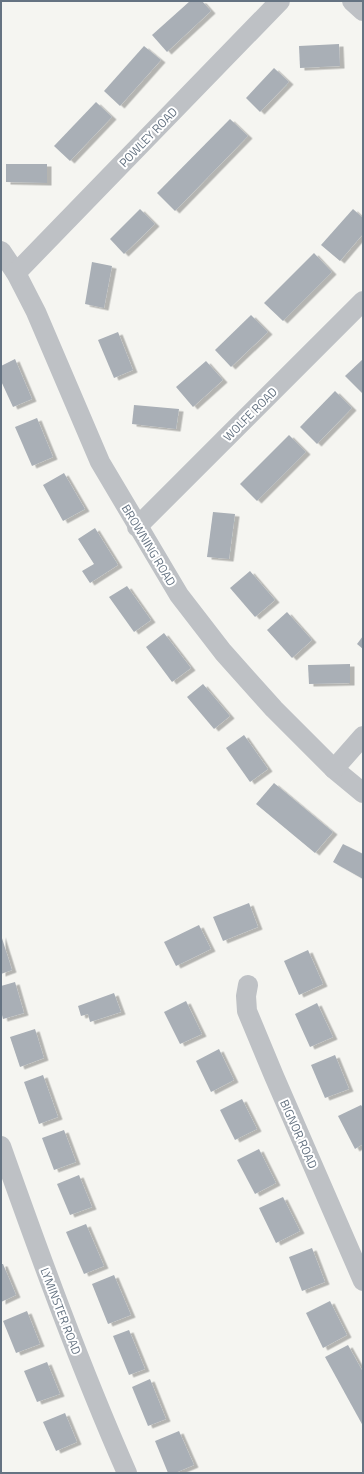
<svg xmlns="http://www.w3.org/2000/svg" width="364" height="1474" font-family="'Titillium Web',sans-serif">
<defs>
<filter id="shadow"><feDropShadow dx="4.5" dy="2.5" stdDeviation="0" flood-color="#0004"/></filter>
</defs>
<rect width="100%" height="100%" fill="#f5f5f1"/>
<!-- building -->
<g fill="#a9afb6" filter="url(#shadow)">
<path d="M190,1H202L211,11L167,52L152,35Z"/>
<path d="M339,44L340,66L300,68L299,46Z"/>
<path d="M144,46L161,60L120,106L104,91Z"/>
<path d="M274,68L289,82L260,112L246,98Z"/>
<path d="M96,102L112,117L70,161L54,146Z"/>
<path d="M230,119L248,136L175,211L157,193Z"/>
<path d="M6,164H47V183L6,182Z"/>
<path d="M140,209L155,224L124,254L110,239Z"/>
<path d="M353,209L363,218V234L340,261L321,245Z"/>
<path d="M314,253L332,272L283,321L264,303Z"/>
<path d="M92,262L112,266L104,308L85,304Z"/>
<path d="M251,315L268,332L231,367L215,350Z"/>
<path d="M118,332L133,370L114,378L98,340Z"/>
<path d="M15,359L32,399L13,407L1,381V366Z"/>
<path d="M363,359V392L362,393L345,376Z"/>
<path d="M206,361L223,380L193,407L176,387Z"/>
<path d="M335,391L352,408L317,444L300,427Z"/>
<path d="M134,405L179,409L176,429L132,424Z"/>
<path d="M37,418L53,457L32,466L15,427Z"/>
<path d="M289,435L306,452L257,501L240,484Z"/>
<path d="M64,473L85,509L63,521L43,485Z"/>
<path d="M213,512L235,514L229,559L207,557Z"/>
<path d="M95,528L118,565L90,583L82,571L94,564L78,539Z"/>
<path d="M250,571L275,600L255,617L230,588Z"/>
<path d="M127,586L151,620L134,632L109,597Z"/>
<path d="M287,612L312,640L292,658L267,630Z"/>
<path d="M164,633L191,668L172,682L146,647Z"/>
<path d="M363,636V649L357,644Z"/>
<path d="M350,664V683L309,684L308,665Z"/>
<path d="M203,684L230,716L214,729L187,697Z"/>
<path d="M244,735L268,769L250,782L226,748Z"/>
<path d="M274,783L333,832L315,853L256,804Z"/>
<path d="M343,844L363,854V879L333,862Z"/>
<path d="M249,903L258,927L223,941L213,917Z"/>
<path d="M199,925L211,949L176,966L164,942Z"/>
<path d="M1,935L12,970L1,974Z"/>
<path d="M308,950L323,984L299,995L284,961Z"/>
<path d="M15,982L24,1013L3,1019L1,1011V986Z"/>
<path d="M114,993L121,1012L90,1022L88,1014L81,1016L78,1006Z"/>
<path d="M186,1001L202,1034L180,1044L164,1012Z"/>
<path d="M317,1003L333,1037L310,1047L295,1014Z"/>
<path d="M35,1029L44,1058L20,1067L10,1037Z"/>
<path d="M219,1049L234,1080L211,1092L196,1061Z"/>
<path d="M335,1055L349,1089L325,1098L311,1065Z"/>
<path d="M43,1075L58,1117L39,1124L24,1082Z"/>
<path d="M242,1099L257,1129L235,1140L220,1110Z"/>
<path d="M361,1105L363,1108V1144L355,1149L338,1116Z"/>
<path d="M64,1130L76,1162L54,1170L42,1138Z"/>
<path d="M259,1149L276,1183L255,1194L237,1160Z"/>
<path d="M79,1175L92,1207L70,1215L57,1184Z"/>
<path d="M283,1197L300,1231L276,1243L259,1208Z"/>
<path d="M86,1224L104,1266L84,1274L66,1232Z"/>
<path d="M312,1248L325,1282L302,1291L289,1257Z"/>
<path d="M1,1264H3L16,1295L1,1302Z"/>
<path d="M114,1275L131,1315L108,1324L92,1284Z"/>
<path d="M330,1301L347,1335L323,1348L306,1313Z"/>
<path d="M27,1311L40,1344L16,1353L3,1321Z"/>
<path d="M129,1330L145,1369L129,1375L113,1336Z"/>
<path d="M348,1345L363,1372V1426L325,1357Z"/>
<path d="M47,1362L60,1394L37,1402L24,1371Z"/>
<path d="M150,1379L166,1419L148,1426L132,1387Z"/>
<path d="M65,1413L77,1442L56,1451L43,1422Z"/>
<path d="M179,1431L194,1465L175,1473H168L155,1441Z"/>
</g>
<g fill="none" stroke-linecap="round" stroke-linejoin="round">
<!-- minor -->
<g stroke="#bec1c5" stroke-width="20">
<path d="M352,1L363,11"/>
<path d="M1,251L16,273L36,312L100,462L179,595L223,652L274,709L334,769L363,793"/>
<path d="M16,273L280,1"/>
<path d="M137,527L363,301"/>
<path d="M334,769L363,736"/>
<path d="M248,985L246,996L247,1011L274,1076L363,1281"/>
<path d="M1,1146C40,1256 80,1366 127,1473"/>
</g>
</g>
<g text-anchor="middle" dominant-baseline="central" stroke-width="4" stroke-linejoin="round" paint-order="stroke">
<!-- street labels -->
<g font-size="12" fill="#657382" stroke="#fff">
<text transform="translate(148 137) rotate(-46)">POWLEY ROAD</text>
<text transform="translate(250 414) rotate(-45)">WOLFE ROAD</text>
<text transform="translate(149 545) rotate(59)">BROWNING ROAD</text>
<text transform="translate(299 1134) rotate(66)">BIGNOR ROAD</text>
<text transform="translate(61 1311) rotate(69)">LYMINSTER ROAD</text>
</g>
</g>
<!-- border -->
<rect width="364" height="1474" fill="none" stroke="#657382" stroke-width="4"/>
</svg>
